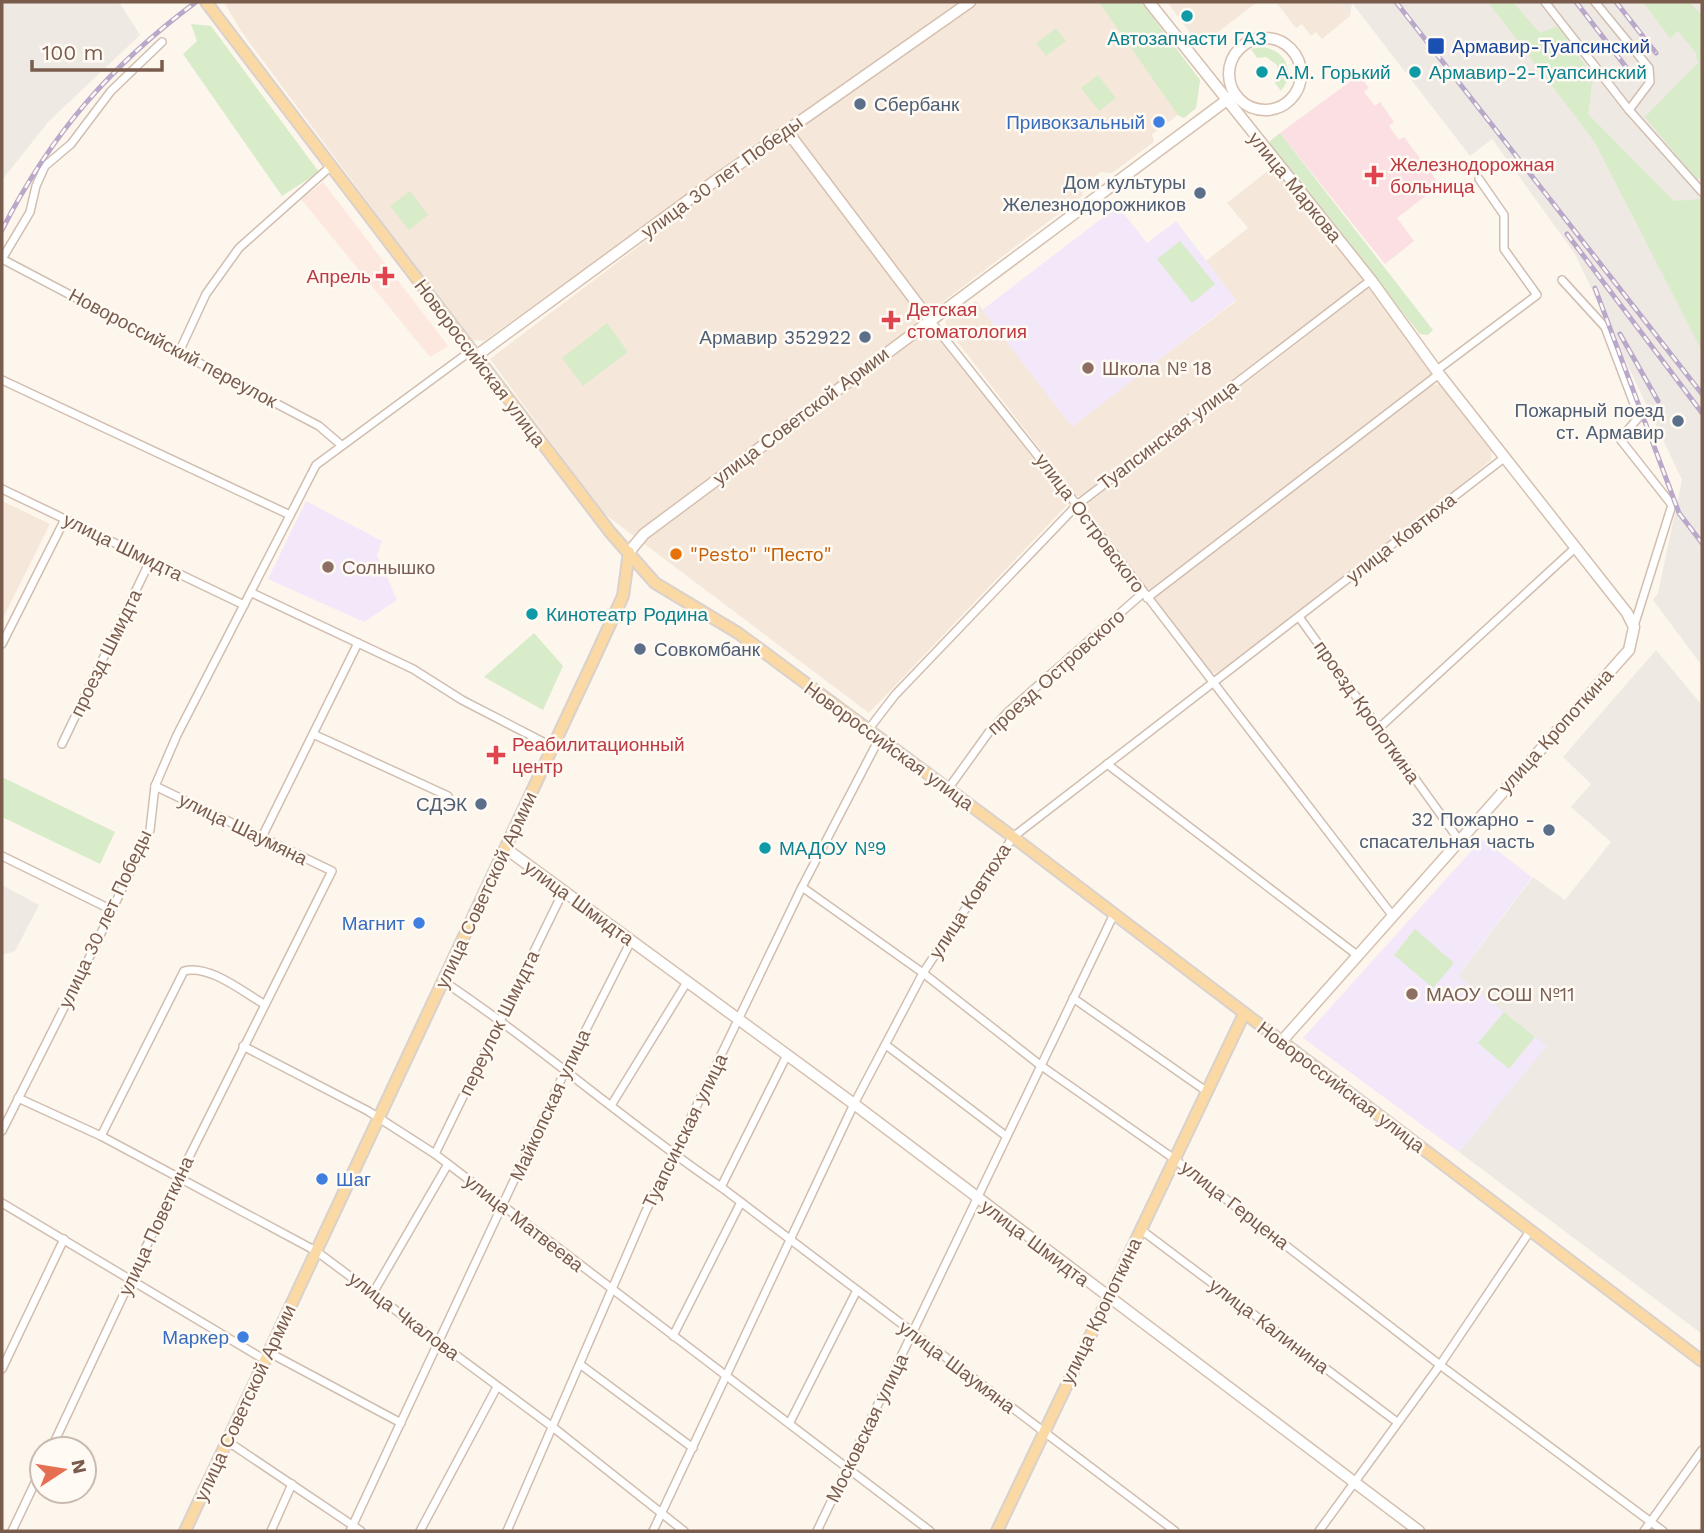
<svg xmlns="http://www.w3.org/2000/svg" width="1704" height="1533" font-family="'Work Sans',sans-serif">
<rect width="100%" height="100%" fill="#fdf6ec"/>
<!-- residential -->
<g fill="#f5e8da">
<path d="M224,2H962L484,341L470,340L241,31Z"/>
<path d="M975,2H1141L1200,80L1196,108L1184,118L1178,115L1152,134L1154,142L1112,173L1101,172L1084,185L1082,196L923,317L1070,502L869,713L602,512L490,359L697,202Z"/>
<path d="M1167,2H1257L1200,46Z"/>
<path d="M1276,2H1339L1350,16L1322,39L1316,32L1311,36L1302,24L1296,28Z"/>
<path d="M1269,170L1278,172L1364,280L1082,496H1076L946,327V320L976,301L1072,426L1236,301L1206,261L1248,228L1227,203Z"/>
<path d="M1369,288L1434,374L1153,589H1146L1084,506Z"/>
<path d="M1440,384L1492,449L1491,460L1401,535L1218,674L1210,672L1155,599L1156,595L1428,386Z"/>
<path d="M2,501L50,524L2,620Z"/>
</g>
<!-- commercial -->
<path fill="#fde8e0" d="M323,182L448,346L430,357L301,199Z"/>
<!-- industrial -->
<g fill="#efe9e4">
<path d="M2,2H119L140,35L49,121L2,180Z"/>
<path d="M1339,2H1702V666L1653,600L1658,593L1682,480L1575,254L1492,139L1470,156L1352,3L1350,16Z"/>
<path d="M1656,650L1702,705V1334L1459,1152L1546,1046L1458,976L1533,877L1565,900L1611,842L1571,807L1591,784L1563,757Z"/>
<path d="M2,885L39,905L15,951L2,955Z"/>
</g>
<!-- education -->
<g fill="#f3e8fa">
<path d="M1118,206L1147,243L1176,221L1236,300L1072,427L982,310Z"/>
<path d="M306,501L382,541L377,555L397,600L364,622L268,579Z"/>
<path d="M1482,839L1532,877L1458,976L1547,1046L1459,1152L1303,1038Z"/>
</g>
<!-- medical -->
<path fill="#fbdfe3" d="M1359,75L1369,88L1364,92L1375,106L1380,102L1394,122L1389,126L1399,140L1404,137L1440,185L1397,218L1414,241L1385,264L1280,133Z"/>
<!-- green -->
<g fill="#d8ecc9">
<path d="M1099,2H1141L1200,80L1196,108L1184,118L1178,115Z"/>
<path d="M1488,2H1513L1540,33L1558,26L1593,77L1588,114L1674,201L1702,199V351L1594,141Z"/>
<path d="M1643,2H1689L1702,15V174L1697,180L1645,117L1699,62L1695,57L1697,54L1678,31L1670,38Z"/>
<path d="M191,24L211,26L319,172L282,196L183,54L197,41Z"/>
<path d="M1056,28L1066,41L1046,56L1036,43Z"/>
<path d="M1263,47C1286,51 1296,72 1281,91L1275,83L1279,74L1277,65L1266,57L1257,58L1251,49Z"/>
<path d="M1098,75L1116,98L1099,111L1081,88Z"/>
<path d="M1280,133L1433,330L1428,335L1420,334L1270,147V141Z"/>
<path d="M410,191L428,215L409,230L390,206Z"/>
<path d="M1180,241L1215,284L1192,303L1157,259Z"/>
<path d="M607,323L628,352L583,386L562,358Z"/>
<path d="M534,633L563,666L543,710L484,677Z"/>
<path d="M2,777L115,832L100,864L2,817Z"/>
<path d="M1415,929L1454,963L1433,988L1394,955Z"/>
<path d="M1504,1012L1535,1037L1509,1069L1478,1043Z"/>
</g>
<g fill="none" stroke-linecap="round" stroke-linejoin="round">
<!-- street casing -->
<g stroke="#d1beb0" stroke-width="10">
<g id="street">
<path d="M1545,2L1629,110L1702,192"/>
<path d="M1595,2L1649,68L1650,82L1629,110"/>
<path d="M2,259L319,426L340,444"/>
<path d="M2,259L30,212L36,186L45,166L71,144L111,91L162,42"/>
<path d="M1562,280L1605,327L1639,417L1620,439L1672,505L1634,626"/>
<path d="M929,319L1077,505L1392,915"/>
<path d="M180,350L206,294L239,248L330,167"/>
<path d="M1437,370L1537,295L1504,249V215L1479,179"/>
<path d="M2,380L290,515"/>
<path d="M2,489L244,605"/>
<path d="M252,593L413,669L462,700L553,747"/>
<path d="M1147,598L1439,374"/>
<path d="M1299,617L1459,840"/>
<path d="M2,644L65,519"/>
<path d="M1378,729L1575,548"/>
<path d="M868,730L895,695L1077,505L1371,280"/>
<path d="M313,734L448,796"/>
<path d="M62,744L150,561"/>
<path d="M1107,764L1357,955"/>
<path d="M948,789L989,732L1009,711L1143,593"/>
<path d="M261,839L358,643"/>
<path d="M2,856L112,910"/>
<path d="M802,887L923,973L1040,1065L1173,1158L1440,1365L1663,1531"/>
<path d="M443,981C539,1045 625,1122 721,1187L1175,1531"/>
<path d="M1073,998L1206,1091"/>
<path d="M886,1045L1006,1136"/>
<path d="M243,1046L368,1111L435,1154L930,1531"/>
<path d="M18,1098L101,1136L316,1251L554,1428L684,1531"/>
<path d="M612,1104L687,982"/>
<path d="M2,1131L94,948L150,830L155,786L177,735L316,465L472,350"/>
<path d="M101,1136L184,971C209,964 243,992 264,1004"/>
<path d="M435,1154L563,892"/>
<path d="M721,1187L787,1055"/>
<path d="M2,1203L265,1360"/>
<path d="M1140,1229L1397,1422"/>
<path d="M373,1293L448,1164"/>
<path d="M673,1336L741,1202"/>
<path d="M268,1352L401,1423"/>
<path d="M581,1365L693,1448"/>
<path d="M2,1369L64,1239"/>
<path d="M790,1422L857,1290"/>
<path d="M227,1441L361,1531"/>
<path d="M51,1449L179,1177L332,871L155,786"/>
<path d="M12,1531L42,1468"/>
<path d="M271,1531L292,1484"/>
<path d="M350,1531L566,1069L631,941"/>
<path d="M420,1531L497,1387"/>
<path d="M507,1531L645,1213L802,887L879,739"/>
<path d="M653,1531L854,1104L923,973L1013,837L1504,458"/>
<path d="M817,1531L1114,914"/>
<path d="M1319,1531L1440,1365L1530,1231"/>
<path d="M1644,1531L1702,1450"/>
</g>
</g>
<!-- secondary casing -->
<g stroke="#d6c0b0" stroke-width="13">
<g id="secondary">
<path d="M1149,2L1371,280L1439,374L1627,613L1634,627L1629,650L1281,1042"/>
<circle cx="1265" cy="74" r="36"/>
<path d="M787,131L929,319"/>
<path d="M476,356L705,188L970,2"/>
<path d="M629,552L644,534L1235,94"/>
<path d="M505,848L854,1104L1419,1531"/>
</g>
</g>
<!-- primary casing -->
<g stroke="#dad1cd" stroke-width="14">
<g id="primary">
<path d="M206,2L610,532L655,583L738,633L1013,837L1702,1361"/>
<path d="M185,1531L594,659L623,596L629,552"/>
<path d="M997,1531L1244,1014"/>
</g>
</g>
<!-- street -->
<use href="#street" stroke="#fff" stroke-width="7"/>
<!-- secondary -->
<use href="#secondary" stroke="#fff" stroke-width="10"/>
<!-- primary -->
<use href="#primary" stroke="#fbd9a5" stroke-width="10"/>
<!-- rail casing -->
<g stroke="#b9a8c9" stroke-width="5">
<g id="rail">
<path d="M1396,2L1702,394"/>
<path d="M1576,2L1626,67"/>
<path d="M1616,2L1656,53"/>
<path d="M2,230C51,134 110,66 196,2"/>
<path d="M1567,234L1702,413"/>
<path d="M1595,288L1679,513L1702,543"/>
<path d="M1620,334L1658,401"/>
</g>
</g>
<!-- rail -->
<use href="#rail" stroke="#fffaf3" stroke-width="2.5" stroke-dasharray="8" stroke-linecap="butt"/>
</g>
<!-- markers -->
<g fill="#0f9aa8" stroke="#fffaf3" stroke-width="2.5">
<circle cx="1187" cy="16" r="7"/>
<circle cx="1262" cy="72" r="7"/>
<circle cx="1415" cy="72" r="7"/>
<circle cx="532" cy="614" r="7"/>
<circle cx="765" cy="848" r="7"/>
</g>
<rect fill="#1a4fb4" stroke="#fffaf3" stroke-width="2.5" x="1427" y="37" width="18" height="18" rx="3.5"/>
<g fill="#5c6f8a" stroke="#fffaf3" stroke-width="2.5">
<circle cx="860" cy="104" r="7"/>
<circle cx="1200" cy="193" r="7"/>
<circle cx="865" cy="337" r="7"/>
<circle cx="1678" cy="421" r="7"/>
<circle cx="640" cy="649" r="7"/>
<circle cx="481" cy="804" r="7"/>
<circle cx="1549" cy="830" r="7"/>
</g>
<g fill="#3f7fe0" stroke="#fffaf3" stroke-width="2.5">
<circle cx="1159" cy="122" r="7"/>
<circle cx="419" cy="923" r="7"/>
<circle cx="322" cy="1179" r="7"/>
<circle cx="243" cy="1337" r="7"/>
</g>
<g fill="#e0444e" stroke="#fffaf3" stroke-width="2.5">
<path d="M1370.5 164.5h7v7h7v7h-7v7h-7v-7h-7v-7h7z"/>
<path d="M381.5 265.5h7v7h7v7h-7v7h-7v-7h-7v-7h7z"/>
<path d="M887.5 309.5h7v7h7v7h-7v7h-7v-7h-7v-7h7z"/>
<path d="M492.5 744.5h7v7h7v7h-7v7h-7v-7h-7v-7h7z"/>
</g>
<g fill="#8d6e63" stroke="#fffaf3" stroke-width="2.5">
<circle cx="1088" cy="368" r="7"/>
<circle cx="328" cy="567" r="7"/>
<circle cx="1412" cy="994" r="7"/>
</g>
<circle fill="#e8710a" stroke="#fffaf3" stroke-width="2.5" cx="676" cy="554" r="7"/>
<g text-anchor="middle" dominant-baseline="central" stroke-width="5" stroke-linejoin="round" paint-order="stroke">
<!-- culture labels -->
<g font-size="19" fill="#0d838f" stroke="#fffaf3" text-anchor="start">
<text x="1187" y="38" text-anchor="middle">Автозапчасти ГАЗ</text>
<text x="1276" y="72">А.М. Горький</text>
<text x="1429" y="72">Армавир-2-Туапсинский</text>
<text x="546" y="614">Кинотеатр Родина</text>
<text x="779" y="848">МАДОУ №9</text>
</g>
<!-- transit labels -->
<g font-size="19" fill="#164399" stroke="#fffaf3" text-anchor="start">
<text x="1452" y="46">Армавир-Туапсинский</text>
</g>
<!-- service labels -->
<g font-size="19" fill="#4e5e75" stroke="#fffaf3" text-anchor="end">
<text x="874" y="104" text-anchor="start">Сбербанк</text>
<text x="1186" y="182">Дом культуры<tspan x="1186" dy="22">Железнодорожников</tspan></text>
<text x="851" y="337">Армавир 352922</text>
<text x="1664" y="410">Пожарный поезд<tspan x="1664" dy="22">ст. Армавир</tspan></text>
<text x="654" y="649" text-anchor="start">Совкомбанк</text>
<text x="467" y="804">СДЭК</text>
<text x="1535" y="819">32 Пожарно -<tspan x="1535" dy="22">спасательная часть</tspan></text>
</g>
<!-- shop labels -->
<g font-size="19" fill="#366cbe" stroke="#fffaf3" text-anchor="end">
<text x="1145" y="122">Привокзальный</text>
<text x="405" y="923">Магнит</text>
<text x="336" y="1179" text-anchor="start">Шаг</text>
<text x="229" y="1337">Маркер</text>
</g>
<!-- health labels -->
<g font-size="19" fill="#be3a42" stroke="#fffaf3" text-anchor="start">
<text x="1390" y="164">Железнодорожная<tspan x="1390" dy="22">больница</tspan></text>
<text x="371" y="276" text-anchor="end">Апрель</text>
<text x="907" y="309">Детская<tspan x="907" dy="22">стоматология</tspan></text>
<text x="512" y="744">Реабилитационный<tspan x="512" dy="22">центр</tspan></text>
</g>
<!-- street labels -->
<g font-size="19" fill="#7a5c4d" stroke="#fffaf3">
<text transform="translate(722 177) rotate(-36)">улица 30 лет Победы</text>
<text transform="translate(1295 187) rotate(51)">улица Маркова</text>
<text transform="translate(173 348) rotate(28)">Новороссийский переулок</text>
<text transform="translate(480 363) rotate(53)">Новороссийская улица</text>
<text transform="translate(801 416) rotate(-37)">улица Советской Армии</text>
<text transform="translate(1168 435) rotate(-37)">Туапсинская улица</text>
<text transform="translate(1090 523) rotate(53)">улица Островского</text>
<text transform="translate(1401 538) rotate(-38)">улица Ковтюха</text>
<text transform="translate(123 547) rotate(26)">улица Шмидта</text>
<text transform="translate(106 653) rotate(-64)">проезд Шмидта</text>
<text transform="translate(1056 672) rotate(-42)">проезд Островского</text>
<text transform="translate(1367 712) rotate(55)">проезд Кропоткина</text>
<text transform="translate(1556 731) rotate(-48)">улица Кропоткина</text>
<text transform="translate(889 746) rotate(36)">Новороссийская улица</text>
<text transform="translate(243 829) rotate(26)">улица Шаумяна</text>
<text transform="translate(486 890) rotate(-65)">улица Советской Армии</text>
<text transform="translate(970 901) rotate(-57)">улица Ковтюха</text>
<text transform="translate(579 903) rotate(36)">улица Шмидта</text>
<text transform="translate(105 919) rotate(-65)">улица 30 лет Победы</text>
<text transform="translate(499 1023) rotate(-64)">переулок Шмидта</text>
<text transform="translate(1341 1087) rotate(37)">Новороссийская улица</text>
<text transform="translate(550 1105) rotate(-65)">Майкопская улица</text>
<text transform="translate(685 1131) rotate(-64)">Туапсинская улица</text>
<text transform="translate(1235 1205) rotate(38)">улица Герцена</text>
<text transform="translate(524 1223) rotate(38)">улица Матвеева</text>
<text transform="translate(156 1226) rotate(-65)">улица Поветкина</text>
<text transform="translate(1035 1243) rotate(37)">улица Шмидта</text>
<text transform="translate(1101 1311) rotate(-64)">улица Кропоткина</text>
<text transform="translate(404 1316) rotate(37)">улица Чкалова</text>
<text transform="translate(1269 1326) rotate(37)">улица Калинина</text>
<text transform="translate(957 1367) rotate(37)">улица Шаумяна</text>
<text transform="translate(245 1403) rotate(-65)">улица Советской Армии</text>
<text transform="translate(867 1428) rotate(-64)">Московская улица</text>
</g>
<!-- education labels -->
<g font-size="19" fill="#785e54" stroke="#fffaf3" text-anchor="start">
<text x="1102" y="368">Школа № 18</text>
<text x="342" y="567">Солнышко</text>
<text x="1426" y="994">МАОУ СОШ №11</text>
</g>
<!-- food labels -->
<g font-size="19" fill="#c56008" stroke="#fffaf3" text-anchor="start">
<text x="690" y="554">"Pesto" "Песто"</text>
</g>
</g>
<!-- border -->
<rect width="1704" height="1533" fill="none" stroke="#7a5c4d" stroke-width="7"/>
<!-- north arrow -->
<g transform="translate(63 1470) rotate(78)"><circle r="33" fill="#fffaf3" stroke="#cabbb1" stroke-width="2"/>
<path d="M0-5L12 26L0 18L-12 26Z" fill="#e76f51"/>
<text y="-10" font-size="19" font-weight="bold" text-anchor="middle" fill="#7a5c4d">N</text>
</g>
<!-- scale -->
<path d="M32 60v10h130v-10" fill="none" stroke="#7a5c4d" stroke-width="3.5"/>
<text x="42" y="60" font-size="21" fill="#7a5c4d" stroke="#fffaf3" stroke-width="5" paint-order="stroke">100 m</text>
</svg>
